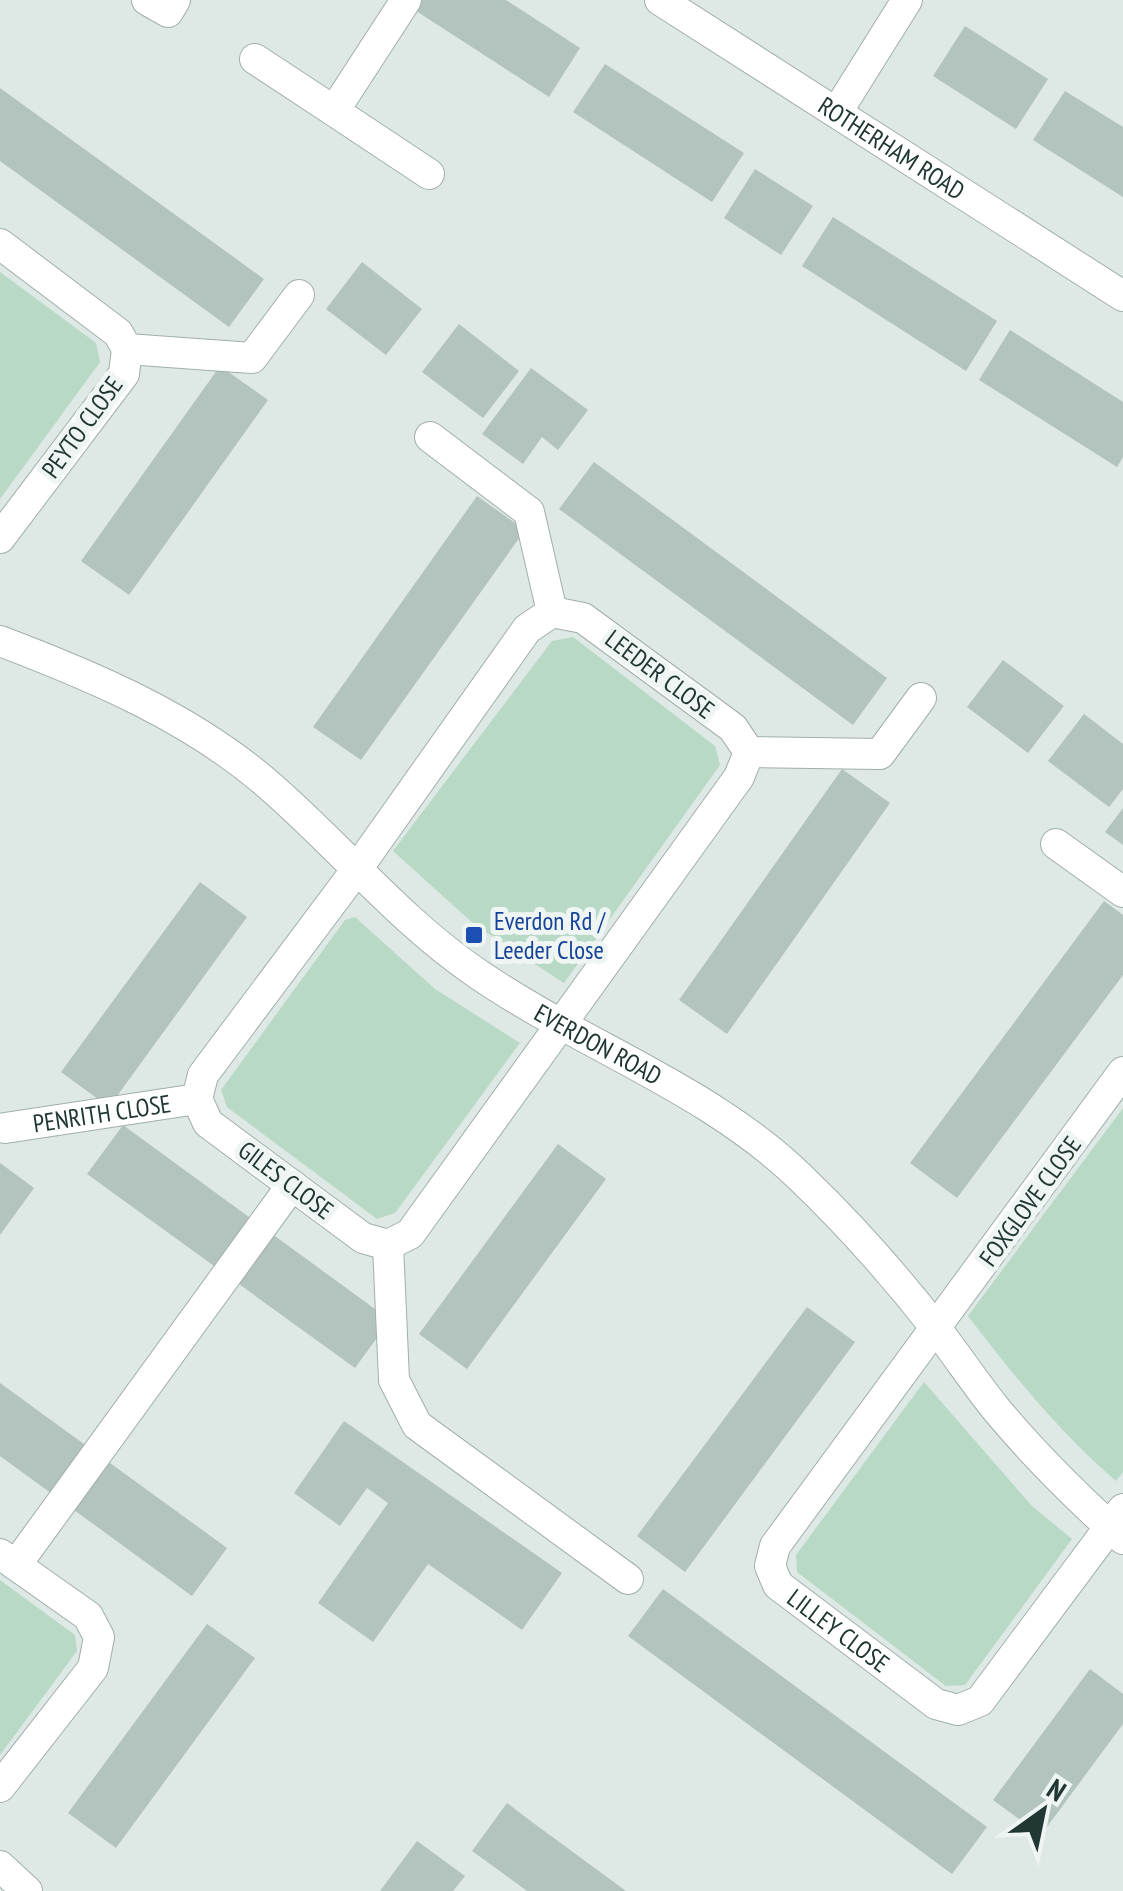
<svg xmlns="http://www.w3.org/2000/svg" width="1123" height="1891" font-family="'PT Sans Narrow',sans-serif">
<rect width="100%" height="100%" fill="#dee8e5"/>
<!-- green -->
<g fill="#b8d9c5">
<path d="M0,272L96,343L100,362L0,499Z"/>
<path d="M573,637L715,746L720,765L564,983L475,925L393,851L552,641Z"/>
<path d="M355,917L435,989L520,1043L395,1213L377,1219L227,1107L221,1090L345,920Z"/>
<path d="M1123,1108V1472L1116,1481C1059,1432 1014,1376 968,1316Z"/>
<path d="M924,1382L1032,1506L1072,1539L965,1685L946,1686L797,1572L796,1555Z"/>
<path d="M0,1580L75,1635L77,1651L0,1755Z"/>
</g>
<!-- building -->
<g fill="#b3c3be">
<path d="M414,0H506L580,48L549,97L410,7Z"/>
<path d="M965,26L1048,79L1016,129L933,76Z"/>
<path d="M605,64L744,153L712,202L573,112Z"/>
<path d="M0,88L264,279L229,327L0,161Z"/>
<path d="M1065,91L1123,127V197L1033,140Z"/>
<path d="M755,169L813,206L781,255L724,218Z"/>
<path d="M833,217L997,321L966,371L802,266Z"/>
<path d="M362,262L422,309L386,355L326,309Z"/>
<path d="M459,324L519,371L483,418L422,372Z"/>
<path d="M1010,330L1123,402V457L1117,467L979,380Z"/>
<path d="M220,366L268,400L129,595L81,561Z"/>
<path d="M531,368L588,410L558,450L542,437L523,464L482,434Z"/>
<path d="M594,462L887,678L853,725L559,509Z"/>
<path d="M477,496L525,530L361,760L313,727Z"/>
<path d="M1003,660L1064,706L1028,753L967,707Z"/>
<path d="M1084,714L1123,744V789L1109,807L1048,761Z"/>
<path d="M842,769L890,803L727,1034L679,1000Z"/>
<path d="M1123,808V845L1105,832Z"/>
<path d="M200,882L247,917L109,1107L61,1072Z"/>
<path d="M1104,901L1123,915V975L957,1198L910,1163Z"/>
<path d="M123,1125L390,1320L355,1368L87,1174Z"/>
<path d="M558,1144L606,1179L467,1369L419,1334Z"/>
<path d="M0,1163L34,1188L0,1235Z"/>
<path d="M807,1307L855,1342L685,1572L637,1536Z"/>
<path d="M0,1383L227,1548L192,1596L0,1456Z"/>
<path d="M344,1421L562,1573L522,1630L428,1564L373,1642L318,1603L388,1503L367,1488L340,1526L294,1493Z"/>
<path d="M663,1589L987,1827L952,1874L628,1636Z"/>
<path d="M207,1624L255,1658L116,1848L68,1813Z"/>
<path d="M1090,1669L1123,1694V1724L1041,1835L993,1800Z"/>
<path d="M507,1803L532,1822L626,1891H527L497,1869L472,1851Z"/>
<path d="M417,1841L465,1876L453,1891H380Z"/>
</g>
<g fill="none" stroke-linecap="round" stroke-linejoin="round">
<!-- minor casing -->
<g stroke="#a1afac" stroke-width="32">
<g id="minor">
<path d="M147,0L168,12L175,0"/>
<path d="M406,0L334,111L429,174"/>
<path id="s1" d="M660,0L1123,296"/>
<path d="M255,59L334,111"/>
<path d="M837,112L907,0"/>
<path d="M0,244L118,333L127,349L124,374L0,538"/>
<path d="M127,349L252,358L299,295"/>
<path d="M430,437L529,512L552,612"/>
<path d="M552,612L583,618L733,728L749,752L739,777L410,1234L388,1245L363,1238L208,1123L197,1099L203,1075L357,869L527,629Z"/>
<path id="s2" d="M0,641C95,677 194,719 271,787C341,848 401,922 478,974C583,1046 710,1089 802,1179C851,1226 896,1277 938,1331C958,1357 976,1384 996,1409C1034,1455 1079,1499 1123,1539"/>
<path d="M749,752L880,754L921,698"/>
<path d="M1056,844L1123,892"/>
<path id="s3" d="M1123,1072L775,1546L770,1566L778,1585L936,1704L958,1710L980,1701L1123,1509"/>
<path id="s4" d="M5,1128L197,1099"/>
<path d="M388,1245L394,1380L417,1425L628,1579"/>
<path d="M0,1554L88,1616L99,1637L93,1668L0,1787"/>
<path d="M16,1565L292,1185"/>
<path d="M0,1866L27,1891"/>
</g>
</g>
<!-- minor -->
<use href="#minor" stroke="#fff" stroke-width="30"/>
</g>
<!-- markers -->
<rect fill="#1a4fb4" stroke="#eef5f3" stroke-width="4" x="464" y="925" width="20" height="20" rx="5"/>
<g text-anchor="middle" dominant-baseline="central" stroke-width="10" stroke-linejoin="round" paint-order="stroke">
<!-- street labels -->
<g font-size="25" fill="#203734" stroke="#eef5f3">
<text stroke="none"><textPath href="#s1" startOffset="275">ROTHERHAM ROAD</textPath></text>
<text transform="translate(82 427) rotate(-54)">PEYTO CLOSE</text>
<text transform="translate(660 674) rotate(37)">LEEDER CLOSE</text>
<text stroke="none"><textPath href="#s2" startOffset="728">EVERDON ROAD</textPath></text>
<text stroke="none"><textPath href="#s4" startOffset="98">PENRITH CLOSE</textPath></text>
<text transform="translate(286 1180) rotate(37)">GILES CLOSE</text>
<text transform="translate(1030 1201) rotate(-54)">FOXGLOVE CLOSE</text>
<text stroke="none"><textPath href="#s3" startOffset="705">LILLEY CLOSE</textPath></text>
</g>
<!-- transit labels -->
<g font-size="25" fill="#164399" stroke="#eef5f3" text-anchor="start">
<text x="494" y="921">Everdon Rd /<tspan x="494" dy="29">Leeder Close</tspan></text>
</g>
</g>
<!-- north arrow -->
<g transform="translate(1043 1811) rotate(33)" stroke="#eef5f3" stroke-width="8" paint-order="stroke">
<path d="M0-8L18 38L0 25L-18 38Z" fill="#203734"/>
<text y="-15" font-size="28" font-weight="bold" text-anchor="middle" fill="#203734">N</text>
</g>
</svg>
